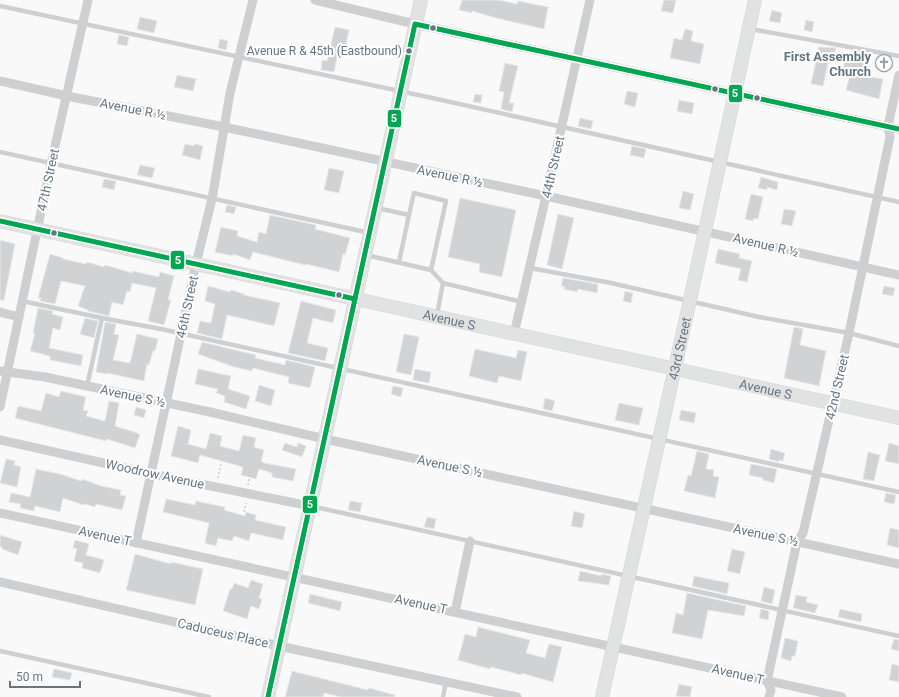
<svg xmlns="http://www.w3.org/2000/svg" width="899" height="697" font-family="Roboto,sans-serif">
<rect width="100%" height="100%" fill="#f9f9f9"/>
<!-- building -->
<g fill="#d0d2d3" stroke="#e8e8e8">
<path d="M462,0H499L517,4L518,1L548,7L544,29L496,18L472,11V13L459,10Z"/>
<path d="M664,0H676L673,13L661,11Z"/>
<path d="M772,10L782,13L780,23L769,21Z"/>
<path d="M140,17L157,21L154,33L137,29Z"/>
<path d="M806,20L814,22L812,32L804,30Z"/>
<path d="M335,27L349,30L343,58L337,57L334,72L321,70L322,60L327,61Z"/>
<path d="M685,29L693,31L691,41L704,44L700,64L670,58L674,38L682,40Z"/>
<path d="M119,35L129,37L127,46L117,44Z"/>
<path d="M220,39L228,41L226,50L218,48Z"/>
<path d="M819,47L836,48L834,55L830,54L823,86L811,84Z"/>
<path d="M860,53L871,55L866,76L883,79L879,99L846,90L851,71L843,69L845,60L858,62Z"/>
<path d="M505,63L518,66L509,103H514L512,112L501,109L504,92L499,91Z"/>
<path d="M177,75L196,79L193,91L174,87Z"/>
<path d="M627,91L638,93L635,107L624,104Z"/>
<path d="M475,94L482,95L481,103L473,102Z"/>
<path d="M679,100L694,103L692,114L677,111Z"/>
<path d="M580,118L593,121L591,129L578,126Z"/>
<path d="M185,144L194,146L195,144L203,146L200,160L182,155Z"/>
<path d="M632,146L646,149L644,158L630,155Z"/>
<path d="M140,165L155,168L152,178L137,175Z"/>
<path d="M329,168L344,171L339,193L324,190Z"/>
<path d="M761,177L778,182L777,190L767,187V190L758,188Z"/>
<path d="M104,179L116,181L114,190L102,187Z"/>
<path d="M683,191L694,194L690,210L679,208Z"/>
<path d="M751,194L763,197L758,219L754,218L753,221L745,219Z"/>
<path d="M460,198L516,210L502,277L479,272L480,264L448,257Z"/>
<path d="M227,205L236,207L234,214L225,212Z"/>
<path d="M784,209L796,211L792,226L781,224Z"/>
<path d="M558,214L574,218L562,269L547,265Z"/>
<path d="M270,215L316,225L315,229L350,238L345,255L343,254L339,272L306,264L305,265L253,252L250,260L233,254V256L215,252L221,227L238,231L237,236L257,242L259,232L266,234Z"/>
<path d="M0,240L15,244L4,300H0Z"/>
<path d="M718,249L740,254L739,258L752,261L747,282L738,280L741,269L715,263Z"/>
<path d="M50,254L63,258V259L86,264L87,262L104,267L105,265L132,273L133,271L159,277L160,272L174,276L168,300H171L164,325L148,321L156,288L132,283L130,292L127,291L123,305L112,302L109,316L88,311V310L78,306L85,286L61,281L55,304L40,301L41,298H38Z"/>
<path d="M563,278L598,284L597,293L578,289L577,292L564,289L565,287L561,286Z"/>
<path d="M208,286L230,292L231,290L244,294V295L280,303L274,326L227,315L222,339L197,333L200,321L211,323L215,304L205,301Z"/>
<path d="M884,286L895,288L893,296L882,294Z"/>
<path d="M625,291L633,293L631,303L623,301Z"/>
<path d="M301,301L336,310L333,323L313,318L307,343L328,348L325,361L288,353Z"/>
<path d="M38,308L53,311L52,314L63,317L60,330L53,328L49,348L83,355L81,366L50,360V356L30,351L35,333H33Z"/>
<path d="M85,318L98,321L94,338L80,334Z"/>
<path d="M105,322L116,324L114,334L119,335L113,360L130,363L137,334L158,339L155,351H153L149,365L147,364L144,381L107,373V374L96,372Z"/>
<path d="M794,327L803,329L800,345L826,351L819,386L784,378Z"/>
<path d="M404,334L419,337L411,375L396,372Z"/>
<path d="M202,342L256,355L255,358L285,365L286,360L315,367L310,388L288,383L289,377L253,368L252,371L234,367L198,354Z"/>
<path d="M475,349L516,358L518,350L527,352L521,381L499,376L497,383L469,376Z"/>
<path d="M198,369L231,376L228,389L250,396L246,409L224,402L225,396L216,393L218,389L195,384Z"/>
<path d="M415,369L431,372L429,383L413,380Z"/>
<path d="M259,385L275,390L271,406L255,401Z"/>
<path d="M393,386L403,388L401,397L391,394Z"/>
<path d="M61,391L86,397L83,410L88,411L86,416L105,421L109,401L119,403L115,426L140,434L135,448L107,439L106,441L15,418L18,406L41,411L46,393L59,397Z"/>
<path d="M545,398L555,401L552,411L543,409Z"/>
<path d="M619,403L643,408L639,425L615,420Z"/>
<path d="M136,407L146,410L144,418L134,415Z"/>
<path d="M681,410L696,413L694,423L679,420Z"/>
<path d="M178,426L191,430L188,444L206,449L210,433L222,436L220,446L239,451L243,435L256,438L254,447L264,450L261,461L264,463L296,469L293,481L272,477V473L259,469L256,479L241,475L243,467L200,455L198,463L171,456Z"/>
<path d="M285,443L297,447L298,443L306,446L302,457L282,450Z"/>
<path d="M889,443L899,446V464L885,461Z"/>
<path d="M771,449L785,453L783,461L779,460V462L769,459Z"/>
<path d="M697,451L709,454L706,469L714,470L713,476L719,477L715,498L684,491L688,475L691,476Z"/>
<path d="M868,452L880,455L874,481L863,479Z"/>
<path d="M6,459L15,461L14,465L21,467L17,487L0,483Z"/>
<path d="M751,464L777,469L774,483L763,480V478L749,475Z"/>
<path d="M36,469L60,474L81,481L82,479L101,486L121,490L120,495L126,496L122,510L96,504L95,507L85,504L84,505L63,498L60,512L35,506L34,511L20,508L21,504L9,502L11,493L30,497Z"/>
<path d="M886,493L896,495L894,504L884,502Z"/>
<path d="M166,499L195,505L196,501L225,507L224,510L245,516L246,512L256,515L255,520L286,527L283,540L251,533L249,541L234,536L232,541L218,538L216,546L205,543L209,523L163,512Z"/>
<path d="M350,501L362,503L360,512L348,510Z"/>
<path d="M574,511L585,514L582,528L571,526Z"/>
<path d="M427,517L436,519L434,529L424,527Z"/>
<path d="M890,528L899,530V548L887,545Z"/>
<path d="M0,535L22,542L18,555L2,549V547H0Z"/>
<path d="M75,540L89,544L86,555L104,560L100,573L82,568L83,563L74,561L77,549L73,548Z"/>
<path d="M732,549L745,552L740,574L727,571Z"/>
<path d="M135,554L171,564V562L203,569L195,605L126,590Z"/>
<path d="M580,571L601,576V574L611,576L609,585L578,581Z"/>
<path d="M694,576L729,583L727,594L692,586Z"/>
<path d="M251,580L263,584L259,598L262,599L259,609L251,606L247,619L223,611L230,589H232L234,583L248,588Z"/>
<path d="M764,587L775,590L772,604L761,601Z"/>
<path d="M687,593L746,606L744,616L708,610L702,639L672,633L676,613L683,615Z"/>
<path d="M310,594L342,602L340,611L308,603Z"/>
<path d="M796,595L807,597L806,602L818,605L815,613L793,608Z"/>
<path d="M761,609L769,611L768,620L759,618Z"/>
<path d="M840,609L862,614L861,622L838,617Z"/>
<path d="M478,627L530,640L526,653L545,658L549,644L562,647L553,682L521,673V675L491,667L490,669L458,660L465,634L476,637Z"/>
<path d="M785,638L798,641L795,656H792L791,661L781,658Z"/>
<path d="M894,639L899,640V651L891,649Z"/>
<path d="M892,664L899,666V682L889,680Z"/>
<path d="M54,669L72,673L70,680L52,677Z"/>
<path d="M292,671L368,690L369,688L395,695L394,697H341L324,693L323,697H285Z"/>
<path d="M679,684L692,687L690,697L676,696Z"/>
</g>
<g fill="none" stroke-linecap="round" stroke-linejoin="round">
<!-- secondary casing -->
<g stroke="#d5d6d7" stroke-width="14">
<g id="secondary">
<path id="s1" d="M0,221L899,418"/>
<path d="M268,697L421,0"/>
<path id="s2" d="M602,697L690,300L755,0"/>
</g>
</g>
<!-- path -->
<g stroke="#cbcccd" stroke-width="1.5" stroke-dasharray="2 2" stroke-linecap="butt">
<path d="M218,478L221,464"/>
<path d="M248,485L249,479"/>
<path d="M244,512L246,503"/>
</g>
<!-- lane -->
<g stroke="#cecfd0" stroke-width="4.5">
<path d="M0,6L437,99L899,202"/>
<path d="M751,29L899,56"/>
<path d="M0,152L370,233"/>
<path d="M366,255L431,270L446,201L414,193L409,215L377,208"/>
<path d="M399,262L409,215"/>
<path d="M530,268L611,283L759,317L849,333L899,346"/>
<path d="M431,270L443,283L522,302"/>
<path d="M22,301L102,318L161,329L899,492"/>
<path d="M437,315L443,283"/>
<path d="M87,386L102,318"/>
<path d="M311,506L899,636"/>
<path d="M0,651L209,697"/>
<path d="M443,697L446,682"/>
</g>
<!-- street -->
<g stroke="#cecfd0" stroke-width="9">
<path d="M315,0L415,24L899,129"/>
<path d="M0,81L67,96L224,127L546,196L899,275"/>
<path d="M0,312L19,317"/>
<path d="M514,334L546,196L590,0"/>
<path d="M0,371L45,377L210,412L325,439L899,564"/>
<path d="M0,407L51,164L88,0"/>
<path d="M0,440L166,477L310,506"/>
<path d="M0,513L842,697"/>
<path d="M136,543L196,264L212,199L230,93L253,0"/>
<path d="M0,582L279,646L517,697"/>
<path d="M455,612L470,541"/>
<path d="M769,697L771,690L767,681L797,542L803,533L849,333L890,137L888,126L899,75"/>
</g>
<!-- secondary -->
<use href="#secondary" stroke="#e1e2e2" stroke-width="13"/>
<!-- bus-1 casing -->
<g stroke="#fff" stroke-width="8">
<g id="bus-1">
<path d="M0,221L355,299"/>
<path d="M268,697L415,24L899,129"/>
</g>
</g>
<!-- bus-1 -->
<use href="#bus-1" stroke="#00a651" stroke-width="5"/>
</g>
<!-- icons -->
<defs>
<g id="church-ring" transform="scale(0.9)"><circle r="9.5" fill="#fff" stroke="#99a4ac" stroke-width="1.5"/><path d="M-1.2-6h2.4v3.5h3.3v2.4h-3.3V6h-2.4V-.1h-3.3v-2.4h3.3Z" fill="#99a4ac"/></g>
</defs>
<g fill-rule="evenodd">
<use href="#church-ring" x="884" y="63"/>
</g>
<!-- markers -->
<g fill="#657683" stroke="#fff" stroke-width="1.5">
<circle cx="433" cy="28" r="3.5"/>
<circle cx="409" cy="51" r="3.5"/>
<circle cx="715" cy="89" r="3.5"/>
<circle cx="757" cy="98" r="3.5"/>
<circle cx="54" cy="233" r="3.5"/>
<circle cx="339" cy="295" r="3.5"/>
</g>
<g text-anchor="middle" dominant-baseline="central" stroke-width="4" stroke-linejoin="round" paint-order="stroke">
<!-- bus labels -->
<g font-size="12" fill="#657683" stroke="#fff" text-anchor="end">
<text x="402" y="51">Avenue R &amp; 45th (Eastbound)</text>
</g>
<!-- poi labels -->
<g font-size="13" font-weight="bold" fill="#657683" stroke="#fff" text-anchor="end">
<text x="871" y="56">First Assembly<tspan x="871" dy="15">Church</tspan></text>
</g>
<!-- street labels -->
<g font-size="13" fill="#657683" stroke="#fff">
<text transform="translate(133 109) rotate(11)">Avenue R ½</text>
<text transform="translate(553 167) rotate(-77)">44th Street</text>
<text transform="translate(450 176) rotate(12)">Avenue R ½</text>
<text transform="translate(48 180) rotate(-78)">47th Street</text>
<text transform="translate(766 245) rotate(13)">Avenue R ½</text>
<text transform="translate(187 307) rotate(-78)">46th Street</text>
<text stroke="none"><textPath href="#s1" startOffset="460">Avenue S</textPath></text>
<text stroke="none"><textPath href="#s2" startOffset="357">43rd Street</textPath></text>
<text transform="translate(837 387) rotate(-77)">42nd Street</text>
<text stroke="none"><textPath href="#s1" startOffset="784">Avenue S</textPath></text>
<text transform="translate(133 396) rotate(12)">Avenue S ½</text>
<text transform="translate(450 466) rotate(12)">Avenue S ½</text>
<text transform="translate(155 474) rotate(12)">Woodrow Avenue</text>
<text transform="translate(766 535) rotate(12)">Avenue S ½</text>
<text transform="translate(105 536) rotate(12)">Avenue T</text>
<text transform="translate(421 604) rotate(12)">Avenue T</text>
<text transform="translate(223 633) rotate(13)">Caduceus Place</text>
<text transform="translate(738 674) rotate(13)">Avenue T</text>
</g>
</g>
<g stroke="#fff" stroke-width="1.5">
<rect x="728" y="84" width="15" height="19" rx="4" fill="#00a651"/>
<rect x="387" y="109" width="15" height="19" rx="4" fill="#00a651"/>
<rect x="170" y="250" width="15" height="20" rx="4" fill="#00a651"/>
<rect x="302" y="495" width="16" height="19" rx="4" fill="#00a651"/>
</g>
<g font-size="11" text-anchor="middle" font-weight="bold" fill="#fff">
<text x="735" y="97">5</text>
<text x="394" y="122">5</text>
<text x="178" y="264">5</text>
<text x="310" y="508">5</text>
</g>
<!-- scale -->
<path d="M10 681v6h70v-6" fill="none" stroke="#657683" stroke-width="2"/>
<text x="16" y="681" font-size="12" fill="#657683" stroke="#ffffff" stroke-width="3" paint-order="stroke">50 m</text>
</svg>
